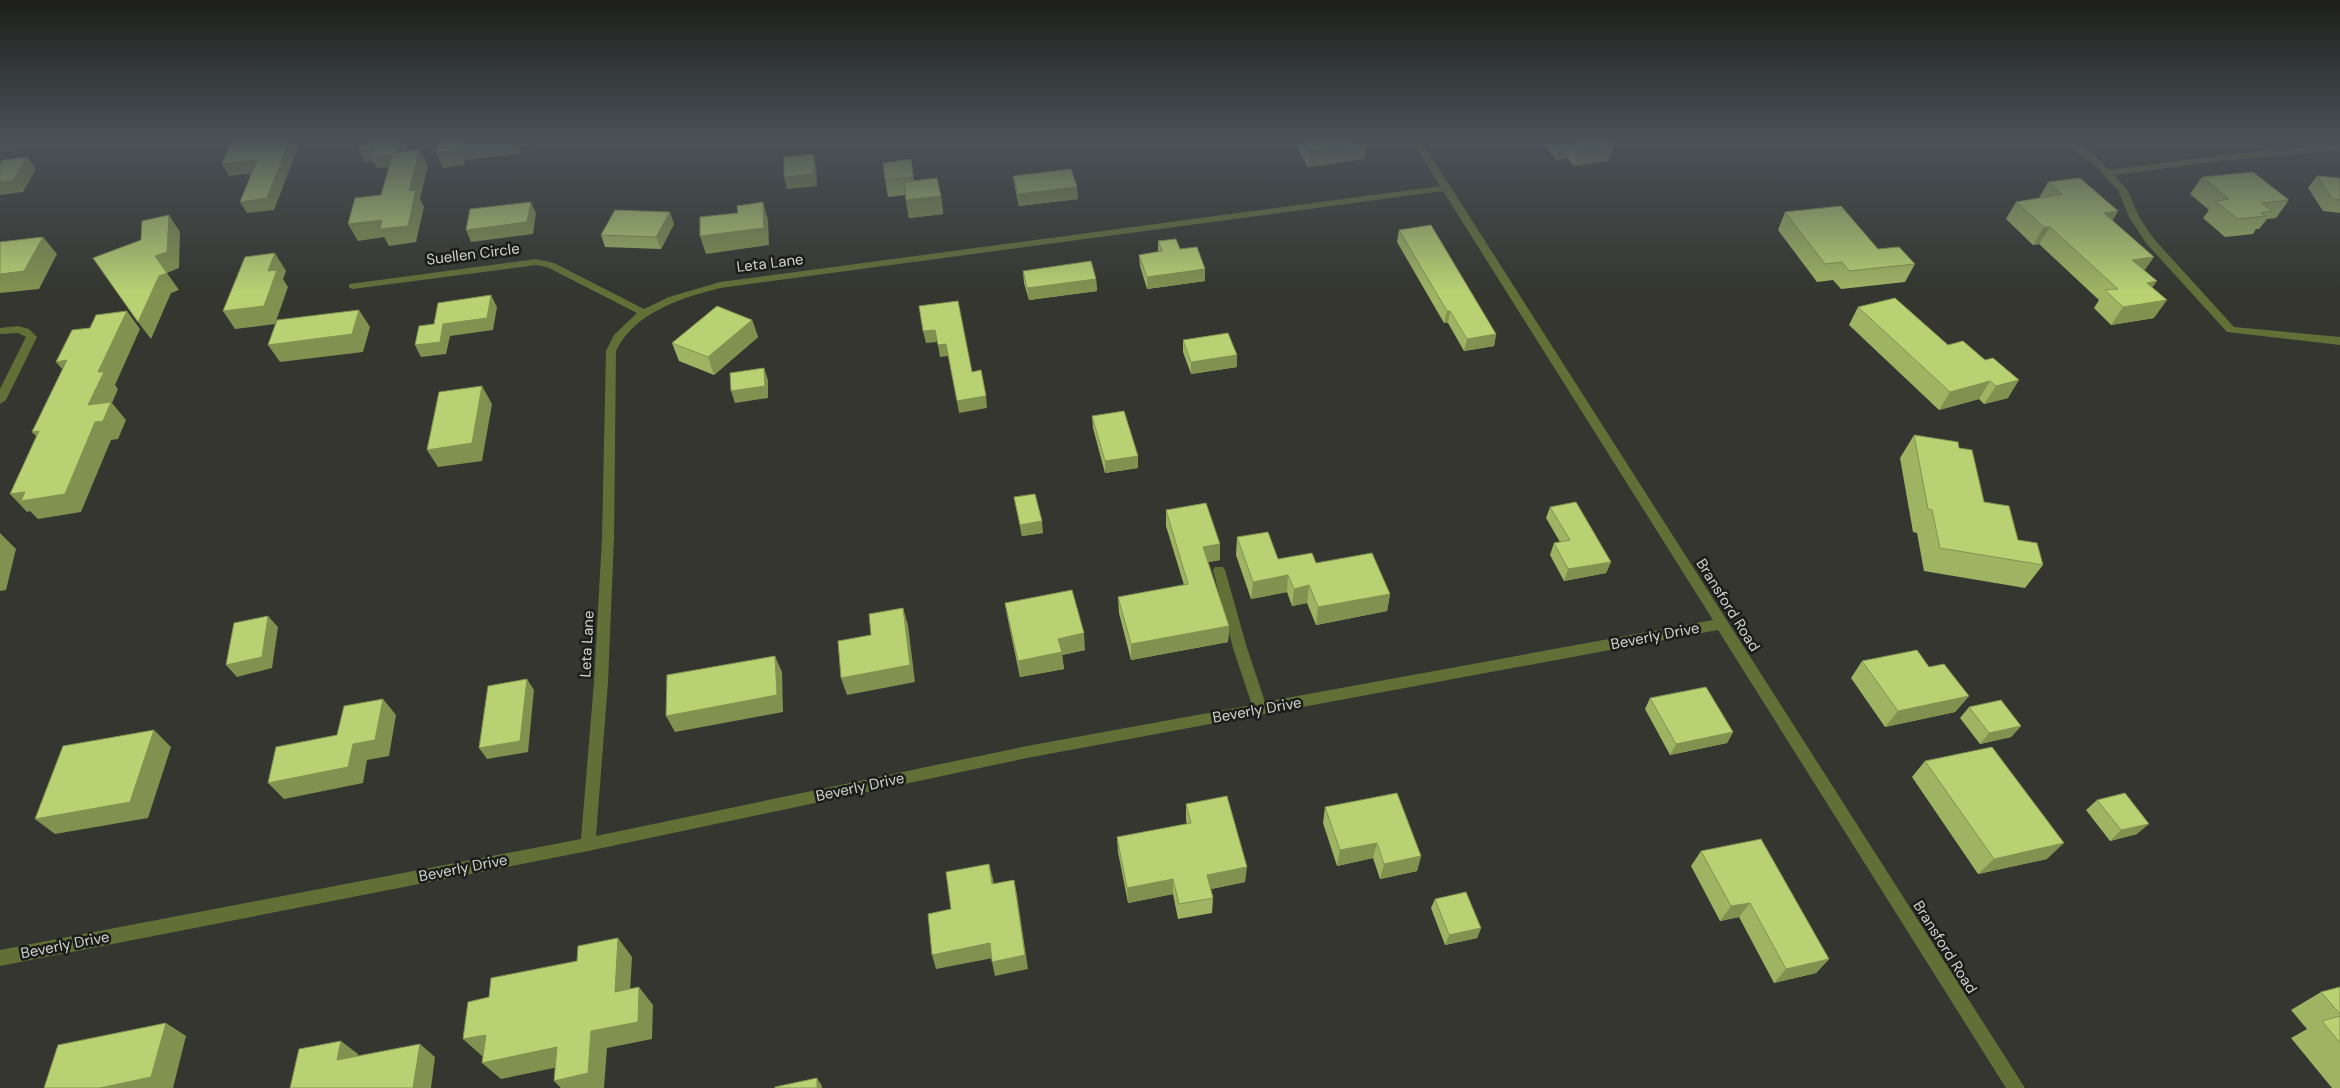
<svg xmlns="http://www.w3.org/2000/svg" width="2340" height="1088" font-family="'DM Sans',sans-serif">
<rect width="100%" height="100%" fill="#34362f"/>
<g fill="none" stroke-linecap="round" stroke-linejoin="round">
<!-- minor -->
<g fill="#627038" fill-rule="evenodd">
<path d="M48,139H76L72,142L0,151V145Z"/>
<path d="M1411,139H1420L2025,1088H2006L1718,630L1027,758L588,851L0,966V950L581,839L594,682L602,538L606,351L614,335L637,313L547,267L536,265L353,289L349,288V284L536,259L554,263L644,309L669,297L720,282L1440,186ZM1443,191L1713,620L1265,702L1247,648L1225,570L1223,567H1215L1213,570L1233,648L1252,705L1027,746L596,836L608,682L614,538L616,351C635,312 681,298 720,288Z"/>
<path d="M2059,139C2077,139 2097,156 2109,170L2230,154L2340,144V150L2230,160L2114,175L2128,191L2139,217L2154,239L2234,327L2340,337V345L2227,332L2146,243L2129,217L2119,192L2096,166Z"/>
<path d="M18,326L29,329L37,337L6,400L0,404V389L26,337L18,333L0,334V328Z"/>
</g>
</g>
<!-- wall -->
<g fill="#9eb463">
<path d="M1298,139H1366L1367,142L1365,159L1308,167L1297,148Z"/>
<path d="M1541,139H1615L1611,153H1610L1608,161L1574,166L1568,158L1556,160Z"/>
<path d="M911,159L914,180L941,196L943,214L909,218L905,195L888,197L885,180Z"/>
<path d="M1013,176L1078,199L1019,206L1015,188Z"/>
<path d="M2317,176L2340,178V213L2323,211L2308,188Z"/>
<path d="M2202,177L2289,200L2276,218L2267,219L2259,229H2256L2253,234L2225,237L2203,218L2209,210L2190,194Z"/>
<path d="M2048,182L2118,211L2112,221L2145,271L2152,287L2154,318L2111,325L2094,308L2099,300L2039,244L2033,245L2006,219L2016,202L2039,198Z"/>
<path d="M1785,212L1878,249L1915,264L1905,282L1841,289L1833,280L1817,282L1778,230Z"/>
<path d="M674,224L661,249L605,247L601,235Z"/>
<path d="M1399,230L1496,334L1494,346L1464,351L1448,323H1444L1397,242Z"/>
<path d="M1158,241L1205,281L1147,289L1140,266L1139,255L1158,252Z"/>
<path d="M1023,271L1096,279L1097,291L1029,300L1024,283Z"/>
<path d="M1858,307L1948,345L1963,341L2008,398L1984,404L1979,399L1939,410L1849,325Z"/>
<path d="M752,320L758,337L714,375L679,361L672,343Z"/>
<path d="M1183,340L1237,367L1191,374L1183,352Z"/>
<path d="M1092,416L1138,456V468L1105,473L1093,428Z"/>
<path d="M1914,435L1984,502L2018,540L2043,565L2025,588L1924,571L1917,533L1913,532L1900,458Z"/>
<path d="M1014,497L1043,533L1022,536Z"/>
<path d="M1550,507L1611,562L1606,573L1564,581L1550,555L1554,543L1560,542L1546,518Z"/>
<path d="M1166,510L1220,560L1208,562L1229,626L1228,642L1131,660L1119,613L1118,597L1184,585L1166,526Z"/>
<path d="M1237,537L1278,559L1316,563L1390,594L1387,611L1316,625L1307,603L1292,606L1287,592L1251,599L1236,555Z"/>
<path d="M1005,603L1085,650L1062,655L1064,669L1020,677L1008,620Z"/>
<path d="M1862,661L1929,667L1969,696L1955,712L1885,727L1851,678Z"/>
<path d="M1650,698L1733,732L1727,743L1670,755L1645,709Z"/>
<path d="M1969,707L2021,726L2011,737L1980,744L1960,718Z"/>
<path d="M1925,761L2047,859L1978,874L1912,777Z"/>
<path d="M2097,800L2137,834L2110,841L2086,810Z"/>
<path d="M1186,804L1245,882L1211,889L1213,898L1212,913L1178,919L1173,894L1128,903L1118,852L1117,837L1187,824L1186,820Z"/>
<path d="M1325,807L1421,856L1417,871L1380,879L1373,858L1337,866L1323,823Z"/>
<path d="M1701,851L1829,959L1816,973L1774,983L1739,917L1720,921L1691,866Z"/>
<path d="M1435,899L1481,928L1477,938L1445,945L1431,908Z"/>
<path d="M2340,987V1088H2332L2291,1038L2307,1029L2291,1010L2321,992Z"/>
</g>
<!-- shaded-wall -->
<g fill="#819250">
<path d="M290,139H295L299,145L274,210L247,213L240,202Z"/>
<path d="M400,139H409L402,166L377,168L373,161L365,162L359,150Z"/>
<path d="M502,139H554V143L520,147L519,154L465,160L464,165L443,168L436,152L457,145Z"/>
<path d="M648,139H664L649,141Z"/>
<path d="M1607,139H1615L1611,153H1610L1608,161L1574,166L1578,148Z"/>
<path d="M1573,141L1568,158L1556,160L1560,142Z"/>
<path d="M1367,142L1365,159L1308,167L1309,150Z"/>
<path d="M420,149L428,166L420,199L424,207L416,242L389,246L384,237L358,241L348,224L409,191Z"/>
<path d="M814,154L816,165L817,186L787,189L784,177Z"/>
<path d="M28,157L36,169L23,192L0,195V182Z"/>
<path d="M257,160L264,172L229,176L222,164Z"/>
<path d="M1077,187L1078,199L1019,206L1018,194Z"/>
<path d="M941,196L943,214L909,218L906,200Z"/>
<path d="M531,202L536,213L533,234L471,242L466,230Z"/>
<path d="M763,202L768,220L769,245L706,254L700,236Z"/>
<path d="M2118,211L2107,229L2104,213Z"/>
<path d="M670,212L674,224L661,249L656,237Z"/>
<path d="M169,215L180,232L179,268L167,273L179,290L171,293L151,339L138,322L155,256Z"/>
<path d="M2044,227H2050L2039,244L2033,245Z"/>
<path d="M43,237L57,254L39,289L0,293V274Z"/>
<path d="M275,253L286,271L283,279L288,287L275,324L235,329L223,311L268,271Z"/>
<path d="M2154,257L2142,274L2132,260Z"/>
<path d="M1205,269V281L1147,289V277Z"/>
<path d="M1096,279L1097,291L1029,300L1027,288Z"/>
<path d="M2157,281L2144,299L2147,283Z"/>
<path d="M491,295L497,307L493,330L450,336L446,354L421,357L415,345L443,324Z"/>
<path d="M2167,300L2154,318L2111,325L2123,307Z"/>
<path d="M359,310L370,327L363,352L280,362L268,345Z"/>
<path d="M127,311L140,329L115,385L118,389L112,403L126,420L118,439L111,440L81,512L38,519L30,511L27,512L10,494L95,422L88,405L98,372Z"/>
<path d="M1447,311H1450L1448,323H1444Z"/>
<path d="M752,320L758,337L714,375L708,357Z"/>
<path d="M935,330L937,342L926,343L923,331Z"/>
<path d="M1496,334L1494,346L1464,351L1467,339Z"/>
<path d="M946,344L948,356L940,357L938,345Z"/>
<path d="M1237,355V367L1191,374V362Z"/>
<path d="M67,360L71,379L56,362Z"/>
<path d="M764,368L768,380V398L735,403L731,391Z"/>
<path d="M2019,380L2008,398L1984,404L1996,386Z"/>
<path d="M1990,381L1979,399L1939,410L1950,392Z"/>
<path d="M482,386L492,404L482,461L438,467L427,450Z"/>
<path d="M986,396L987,408L959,413L957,401Z"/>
<path d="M39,431L48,449L32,432Z"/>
<path d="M1138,456V468L1105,473V461Z"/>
<path d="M1042,521L1043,533L1022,536L1020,525Z"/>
<path d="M0,533L16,549L6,590L0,591Z"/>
<path d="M1220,544V560L1203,563V547Z"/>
<path d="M1611,562L1606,573L1564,581L1568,569Z"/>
<path d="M1288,575L1287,592L1251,599L1253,582Z"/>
<path d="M1309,585L1307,603L1292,606L1294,589Z"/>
<path d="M1390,594L1387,611L1316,625L1318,607Z"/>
<path d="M903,608L908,625L915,682L847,695L841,678Z"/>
<path d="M268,616L278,627L272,668L237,677L226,665Z"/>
<path d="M1229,626L1228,642L1131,660V644Z"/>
<path d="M1084,633L1085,650L1062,655L1064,669L1020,677L1018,661L1058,639Z"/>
<path d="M775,656L782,672L783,712L675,732L666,716Z"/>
<path d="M527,679L534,690L528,752L487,759L479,748Z"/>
<path d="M1969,696L1955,712L1885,727L1898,711Z"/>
<path d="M383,699L396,715L389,756L367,760L363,783L284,799L268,783L353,744Z"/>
<path d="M2021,726L2011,737L1980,744L1989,733Z"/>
<path d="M154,730L171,747L148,818L55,834L35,819Z"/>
<path d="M1733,732L1727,743L1670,755L1676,744Z"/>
<path d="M2149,824L2137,834L2110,841L2121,830Z"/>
<path d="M1377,843L1373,858L1337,866L1340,850Z"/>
<path d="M2064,843L2047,859L1978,874L1994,859Z"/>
<path d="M1421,856L1417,871L1380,879L1384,864Z"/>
<path d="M989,864L993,879L996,899L992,884Z"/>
<path d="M1247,867L1245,882L1206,890L1207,875Z"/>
<path d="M1173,879V894L1128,903L1127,888Z"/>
<path d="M1014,880L1017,895L1028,969L995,976L992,962Z"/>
<path d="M1750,903L1739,917L1720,921L1731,906Z"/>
<path d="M1481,928L1477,938L1445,945L1449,935Z"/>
<path d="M618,938L632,957L629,1010L615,992Z"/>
<path d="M990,943L993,958L936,969L932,955Z"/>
<path d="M1829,959L1816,973L1774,983L1786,969Z"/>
<path d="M639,987L653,1005L652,1039L607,1048L604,1088H561L554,1081L591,1031Z"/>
<path d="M166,1023L186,1036L173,1088H100Z"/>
<path d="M486,1035L504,1052L482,1056L463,1039Z"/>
<path d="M341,1041L358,1054L354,1073L337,1060Z"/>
<path d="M420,1044L435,1057L431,1088H413Z"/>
<path d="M557,1047L573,1064L501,1079L482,1063Z"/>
<path d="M817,1078L822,1086V1088H817Z"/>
</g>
<!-- building -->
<g fill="#b8d173" stroke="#819250">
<path d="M241,139H290L267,198L240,202L257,160L222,164L232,140Z"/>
<path d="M363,139H400L396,152L393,153L392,154L371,157L374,149L359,150Z"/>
<path d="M439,139H502L457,145L456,150L436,152Z"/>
<path d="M1303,139H1366L1367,142L1309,150Z"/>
<path d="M1558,139H1609L1613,144L1578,148L1573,141L1560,142Z"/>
<path d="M420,149L409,191L416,190L408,226L380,229L382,220L348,224L355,198L381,195L393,153Z"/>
<path d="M814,154V174L784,177V157Z"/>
<path d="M28,157L13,180L0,182V164L2,160Z"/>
<path d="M911,159L913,177L885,180L883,163Z"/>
<path d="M1071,169L1077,187L1018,194L1013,176Z"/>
<path d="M2253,172L2289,200L2262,203L2272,211L2261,213L2266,216L2238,219L2215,201L2229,199L2202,177Z"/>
<path d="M2317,176L2340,178V200L2333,199Z"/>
<path d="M937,178L941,196L906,200L904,182Z"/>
<path d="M2080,178L2118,211L2104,213L2154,257L2132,260L2157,281L2147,283L2167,300L2123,307L2105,290L2118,289L2050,227H2044L2016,202L2062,194L2048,182Z"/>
<path d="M531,202L527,222L466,230L470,209Z"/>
<path d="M763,202L764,228L700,236V217L738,213L737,206Z"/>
<path d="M1841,206L1878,249L1899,247L1915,264L1849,271L1842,262L1825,264L1785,212Z"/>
<path d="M615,210L670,212L656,237L601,235Z"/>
<path d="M169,215L167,252L155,256L167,273L159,276L138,322L93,258L141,240L142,221Z"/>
<path d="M1431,225L1496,334L1467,339L1450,311H1447L1399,230Z"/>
<path d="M43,237L24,271L0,274V242Z"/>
<path d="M1176,239L1180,249L1197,247L1205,269L1147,277L1139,255L1162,251L1158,241Z"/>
<path d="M275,253L268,271L277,270L264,306L223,311L245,257Z"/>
<path d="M1091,261L1096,279L1027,288L1023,271Z"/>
<path d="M491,295L487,318L443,324L440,342L415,345L419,326L434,324L438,303Z"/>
<path d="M1895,298L1948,345L1963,341L1985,360L1993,358L2019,380L1996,386L1990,381L1950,392L1858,307Z"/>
<path d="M958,301L972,372L981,370L986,396L957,401L946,344L938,345L935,330L923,331L919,306Z"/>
<path d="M717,306L752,320L708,357L672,343Z"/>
<path d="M359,310L352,334L268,345L277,320Z"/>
<path d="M127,311L98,372H104L88,405L111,402L103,421L95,422L65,494L21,501L25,492L10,494L39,431L32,432L67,360L56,362L72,330L90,328L96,315Z"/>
<path d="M1228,333L1237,355L1191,362L1183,340Z"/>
<path d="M764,368L765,386L731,391L730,373Z"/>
<path d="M482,386L472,443L427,450L439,392Z"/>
<path d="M1124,411L1138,456L1105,461L1092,416Z"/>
<path d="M1914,435L1958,442L1959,448L1972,450L1984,502L2009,506L2018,540L2037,543L2043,565L1940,548L1932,510L1928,509Z"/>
<path d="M1035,494L1042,521L1020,525L1014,497Z"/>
<path d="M1576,502L1611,562L1568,569L1554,543L1570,540L1550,507Z"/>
<path d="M1206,503L1220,544L1203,547L1229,626L1131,644L1118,597L1188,584L1166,510Z"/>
<path d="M1268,532L1278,559L1312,553L1316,563L1372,553L1390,594L1318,607L1309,585L1294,589L1288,575L1253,582L1237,537Z"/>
<path d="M1072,590L1084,633L1058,639L1062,652L1018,661L1005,603Z"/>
<path d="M903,608L910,665L841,678L838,641L871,635L869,614Z"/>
<path d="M268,616L262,657L226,665L234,623Z"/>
<path d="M1917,650L1929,667L1944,664L1969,696L1898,711L1862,661Z"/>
<path d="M775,656L777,695L666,716L667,675Z"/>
<path d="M527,679L520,741L479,748L488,686Z"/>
<path d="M1706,687L1733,732L1676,744L1650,698Z"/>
<path d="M383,699L375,740L353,744L348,767L268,783L276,747L337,735L344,706Z"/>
<path d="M2001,700L2021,726L1989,733L1969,707Z"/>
<path d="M154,730L130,802L35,819L63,746Z"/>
<path d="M1992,747L2064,843L1994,859L1925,761Z"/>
<path d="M1397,793L1421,856L1384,864L1377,843L1340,850L1325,807Z"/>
<path d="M2125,793L2149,824L2121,830L2097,800Z"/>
<path d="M1227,796L1247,867L1207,875L1213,898L1179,904L1173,879L1127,888L1117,837L1191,823L1186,804Z"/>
<path d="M1761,839L1829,959L1786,969L1750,903L1731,906L1701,851Z"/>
<path d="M989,864L992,884L1014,880L1025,955L992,962L990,943L932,955L928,914L951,909L946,872Z"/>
<path d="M1466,892L1481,928L1449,935L1435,899Z"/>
<path d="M618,938L615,992L639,987L638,1022L591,1031L588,1073L554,1081L557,1047L482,1063L486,1035L463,1039L468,1002L489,997L491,978L577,961L578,946Z"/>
<path d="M2340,987V1014L2321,992Z"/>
<path d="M2340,1016V1043L2322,1021Z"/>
<path d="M166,1023L151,1077L100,1088H44L58,1045Z"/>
<path d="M341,1041L337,1060L420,1044L413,1088H290L299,1049Z"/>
<path d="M817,1078V1088H775V1087Z"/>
</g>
<!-- sky -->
<linearGradient id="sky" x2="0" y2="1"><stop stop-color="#1d1e1a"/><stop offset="0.48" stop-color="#4a5258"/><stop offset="1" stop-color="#4a5258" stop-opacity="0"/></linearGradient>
<rect width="2340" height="292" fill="url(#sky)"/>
<g text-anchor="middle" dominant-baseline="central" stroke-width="5" stroke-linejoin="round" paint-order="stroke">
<!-- street labels -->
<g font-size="15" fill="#d0d2cd" stroke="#1c1d1a">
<text transform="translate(473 254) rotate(-7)">Suellen Circle</text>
<text transform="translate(770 263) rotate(-7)">Leta Lane</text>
<text transform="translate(1728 605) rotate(58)">Bransford Road</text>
<text transform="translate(1655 636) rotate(-11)">Beverly Drive</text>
<text transform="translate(587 644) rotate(-87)">Leta Lane</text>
<text transform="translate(1257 710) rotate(-10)">Beverly Drive</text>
<text transform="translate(860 787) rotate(-12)">Beverly Drive</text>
<text transform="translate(463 868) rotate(-11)">Beverly Drive</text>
<text transform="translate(65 945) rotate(-11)">Beverly Drive</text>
<text transform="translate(1945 947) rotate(58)">Bransford Road</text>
</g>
</g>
</svg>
